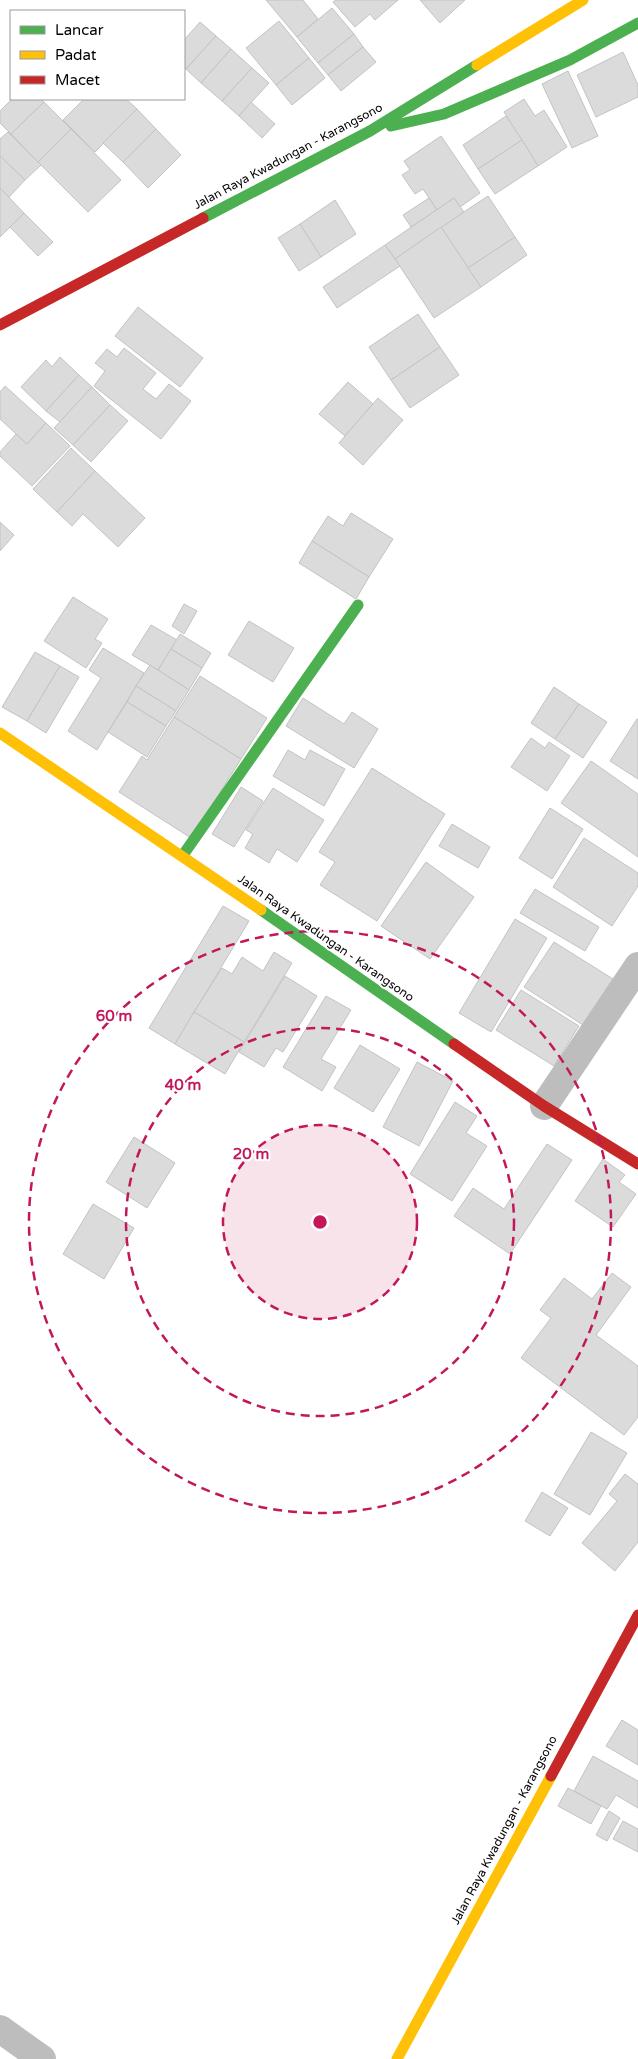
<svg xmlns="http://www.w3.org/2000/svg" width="638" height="2059" font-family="'Varela Round',sans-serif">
<rect width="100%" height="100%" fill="#fff"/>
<!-- building -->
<g fill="#dbdbdb" stroke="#c3c3c3">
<path d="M266,0H303L318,19L297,37Z"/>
<path d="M336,0H398L375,20L370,14L355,27L333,2Z"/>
<path d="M420,0H465L440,23Z"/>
<path d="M332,8L354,34L318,63L297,37Z"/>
<path d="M279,21L309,58L276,85L246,48Z"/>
<path d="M200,22L216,36L186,69L184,67V40Z"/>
<path d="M354,34L363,47L328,75L318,63Z"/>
<path d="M216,36L231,49L201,83L186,69Z"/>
<path d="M363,47L376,62L341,91L328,75Z"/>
<path d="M231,49L252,68L222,101L201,83Z"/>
<path d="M623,52L638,85V97L596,117L577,75Z"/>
<path d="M309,58L325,78L292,105L276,85Z"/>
<path d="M252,68L269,83L239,116L222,101Z"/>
<path d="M568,71L598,136L572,148L542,84Z"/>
<path d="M12,99H41L44,102L11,134L0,123V111Z"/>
<path d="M84,99H126L137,109L95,152L63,120Z"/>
<path d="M524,99L535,116L544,110L567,147L538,166L504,112Z"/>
<path d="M44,102L71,129L38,162L11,134Z"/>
<path d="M251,102L275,124L262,138L239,116Z"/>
<path d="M137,109L156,129L123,162L103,143Z"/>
<path d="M506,116L522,140L478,169L463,145Z"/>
<path d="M71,129L121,180L88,212L38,162Z"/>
<path d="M156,129L181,155L148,188L123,162Z"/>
<path d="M8,132L41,165L25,180L0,156V139Z"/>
<path d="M441,136L480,193L460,207L454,198L437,210L423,189L415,194L402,175L410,170L404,161Z"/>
<path d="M522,140L538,166L495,194L478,169Z"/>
<path d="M0,156L25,180L9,197L0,188Z"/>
<path d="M0,188L24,213L0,237Z"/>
<path d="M488,196L515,237L468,268L441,227Z"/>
<path d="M429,198L437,210L411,227L403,215Z"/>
<path d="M454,198L464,212L395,259L385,245Z"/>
<path d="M335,200L356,234L321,257L300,224Z"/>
<path d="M24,213L53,242L38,256L10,227Z"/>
<path d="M300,224L321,257L299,271L278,238Z"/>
<path d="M441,227L481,287L434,318L395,259Z"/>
<path d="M515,237L527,255L481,287L468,268Z"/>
<path d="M385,245L400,266L337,308L323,287Z"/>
<path d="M138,307L203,358L180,387L115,336Z"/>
<path d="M418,314L440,347L391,380L369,347Z"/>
<path d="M440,347L459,375L410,408L391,380Z"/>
<path d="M124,348L156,373L143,389L156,399L169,384L191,401L161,439L94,386L105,371L95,363L107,349L117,357Z"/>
<path d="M60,357L79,375L46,411L21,387L46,360L52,367Z"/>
<path d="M79,375L92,387L60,422L46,411Z"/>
<path d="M348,382L373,404L345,436L319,414Z"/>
<path d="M5,386L46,423L27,444L0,419V392Z"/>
<path d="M92,387L110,405L73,445L54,428Z"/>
<path d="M378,398L403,420L363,465L339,443Z"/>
<path d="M110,405L128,421L91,462L73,445Z"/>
<path d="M46,423L70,446L32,486L0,456V452L16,434L27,444Z"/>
<path d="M71,448L95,471L57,512L33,489Z"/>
<path d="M95,471L145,518L118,547L83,514L72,526L57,512Z"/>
<path d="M351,513L393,539L369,577L312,541L328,516L343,526Z"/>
<path d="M0,522L14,535L0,551Z"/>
<path d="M312,541L369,577L356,599L299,563Z"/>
<path d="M73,597L108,619L95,639L102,643L86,668L44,641Z"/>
<path d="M184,604L197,611L184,634L172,626Z"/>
<path d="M249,621L294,648L273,682L228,655Z"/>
<path d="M151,625L177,640L158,670L132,655Z"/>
<path d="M180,634L211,653L202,668L171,649Z"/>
<path d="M103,648L144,673L97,750L68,731L101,678L89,670Z"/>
<path d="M171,649L202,668L189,690L158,670Z"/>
<path d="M35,652L60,666L27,721L2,707Z"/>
<path d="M150,665L189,690L176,711L136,686Z"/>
<path d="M60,666L79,677L46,733L27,721Z"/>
<path d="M200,676L267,718L241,759L174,717Z"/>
<path d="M136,686L176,711L166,726L127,702Z"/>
<path d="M554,687L579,704L555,739L531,723Z"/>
<path d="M303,698L344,724L352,712L378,729L354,768L286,726Z"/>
<path d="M127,702L166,726L147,757L108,732Z"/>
<path d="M579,704L607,722L583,758L555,739Z"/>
<path d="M174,717L241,759L191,838L119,792L142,756L147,760Z"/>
<path d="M637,719H638V779L610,761Z"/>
<path d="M531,738L545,748L549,742L570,756L547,791L511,767Z"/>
<path d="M288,750L305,760L310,750L345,769L324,806L273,776Z"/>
<path d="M591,761L638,794V857L561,803Z"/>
<path d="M372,768L445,814L377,921L320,885L335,862L319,852Z"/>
<path d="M241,787L263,801L234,847L212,834Z"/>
<path d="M273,788L324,820L297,862L277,849L269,863L245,848L253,834L246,830Z"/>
<path d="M550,808L583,829L552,879L519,858Z"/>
<path d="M452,824L490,847L478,868L439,846Z"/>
<path d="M584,838L638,873V886L612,926L553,887Z"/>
<path d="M426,862L474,897L430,959L381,926Z"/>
<path d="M535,889L599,927L585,951L520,913Z"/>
<path d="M223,906L249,921L175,1044L149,1028Z"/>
<path d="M515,919L547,938L491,1032L459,1013Z"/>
<path d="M554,942L613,979L583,1025L524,987Z"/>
<path d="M274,952L292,963L244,1042L194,1012L222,968L232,974L242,957L263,971Z"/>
<path d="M285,976L317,996L283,1052L276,1048L264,1067L239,1052Z"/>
<path d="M521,990L579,1026L554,1066L496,1030Z"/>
<path d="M326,996L351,1010L321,1059L336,1067L322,1091L283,1067Z"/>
<path d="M194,1012L244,1042L225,1074L175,1044Z"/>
<path d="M360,1045L400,1069L373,1112L334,1088Z"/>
<path d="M417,1062L453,1081L419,1146L383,1127Z"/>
<path d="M455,1102L477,1116L466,1133L487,1146L452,1201L410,1174Z"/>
<path d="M134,1137L175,1163L147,1208L106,1182Z"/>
<path d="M547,1144L572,1160L510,1254L454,1216L473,1188L504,1209Z"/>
<path d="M603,1159L625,1175L619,1182L636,1194L613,1227L575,1201Z"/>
<path d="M93,1204L134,1228L104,1279L63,1254Z"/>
<path d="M612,1273L631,1287L596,1335L638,1366V1417L624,1435L521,1358L551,1318L540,1310L564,1278L592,1299Z"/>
<path d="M591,1432L627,1453L590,1515L554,1494Z"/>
<path d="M625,1474L638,1484V1542L615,1571L582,1543L617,1501L609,1494Z"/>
<path d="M542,1492L568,1508L550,1536L525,1521Z"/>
<path d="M622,1720L638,1730V1765L606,1746Z"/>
<path d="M593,1756L638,1781V1808L616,1795L607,1809L574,1791Z"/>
<path d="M568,1788L601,1806L591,1824L558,1806Z"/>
<path d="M609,1811L620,1818L607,1841L596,1835Z"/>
<path d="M623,1821L638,1829V1852L613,1839Z"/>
</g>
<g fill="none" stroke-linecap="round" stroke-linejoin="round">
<!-- street -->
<g stroke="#bdbdbd" stroke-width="28">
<path d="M544,1106L638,966"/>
<path d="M0,2029L42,2059"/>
</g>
<!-- fast -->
<g stroke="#4caf50" stroke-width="11">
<path d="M391,126L444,114L570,60L638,23"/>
<path d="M203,218L370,131L477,65"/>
<path d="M183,855L358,605"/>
<path d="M261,910L454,1044"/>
</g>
<!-- slow -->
<g stroke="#ffc107" stroke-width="11">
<path d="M477,65L583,0"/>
<path d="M0,733L261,910"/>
<path d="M397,2059L551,1776"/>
</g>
<!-- jam -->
<g stroke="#c62828" stroke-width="11">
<path d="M0,325L203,218"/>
<path d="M454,1044L544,1106L638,1164"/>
<path d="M551,1776L638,1615"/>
</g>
</g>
<!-- distance rings -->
<circle cx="320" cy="1222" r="97" fill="#c2185b" fill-opacity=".12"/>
<g fill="none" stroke="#c2185b" stroke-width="2.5" stroke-dasharray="9 6">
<circle cx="320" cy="1222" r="97"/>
<circle cx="320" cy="1222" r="194"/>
<circle cx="320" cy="1222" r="291"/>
</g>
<g text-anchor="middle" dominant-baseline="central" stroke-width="4" stroke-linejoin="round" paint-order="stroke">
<!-- street labels -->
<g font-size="12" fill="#000" stroke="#fff">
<text transform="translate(288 156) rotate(-28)">Jalan Raya Kwadungan - Karangsono</text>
<text transform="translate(326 938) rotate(35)">Jalan Raya Kwadungan - Karangsono</text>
<text transform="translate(504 1830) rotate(-62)">Jalan Raya Kwadungan - Karangsono</text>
</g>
</g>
<circle cx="320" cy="1222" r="8" fill="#c2185b" stroke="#fff" stroke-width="2.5"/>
<g font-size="15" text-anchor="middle" font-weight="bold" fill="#c2185b" stroke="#fff" stroke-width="4" stroke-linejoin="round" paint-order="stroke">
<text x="114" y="1021">60 m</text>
<text x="183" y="1090">40 m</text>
<text x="251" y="1159">20 m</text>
</g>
<!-- legend -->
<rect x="10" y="10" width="175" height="90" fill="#ffffff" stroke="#999999"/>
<rect x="20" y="26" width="25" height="8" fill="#4caf50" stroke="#999999"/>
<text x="55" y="35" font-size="15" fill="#000000">Lancar</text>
<rect x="20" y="51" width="25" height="8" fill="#ffc107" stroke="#999999"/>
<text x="55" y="60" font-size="15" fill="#000000">Padat</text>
<rect x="20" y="76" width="25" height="8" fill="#c62828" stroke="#999999"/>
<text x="55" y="85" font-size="15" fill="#000000">Macet</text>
</svg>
